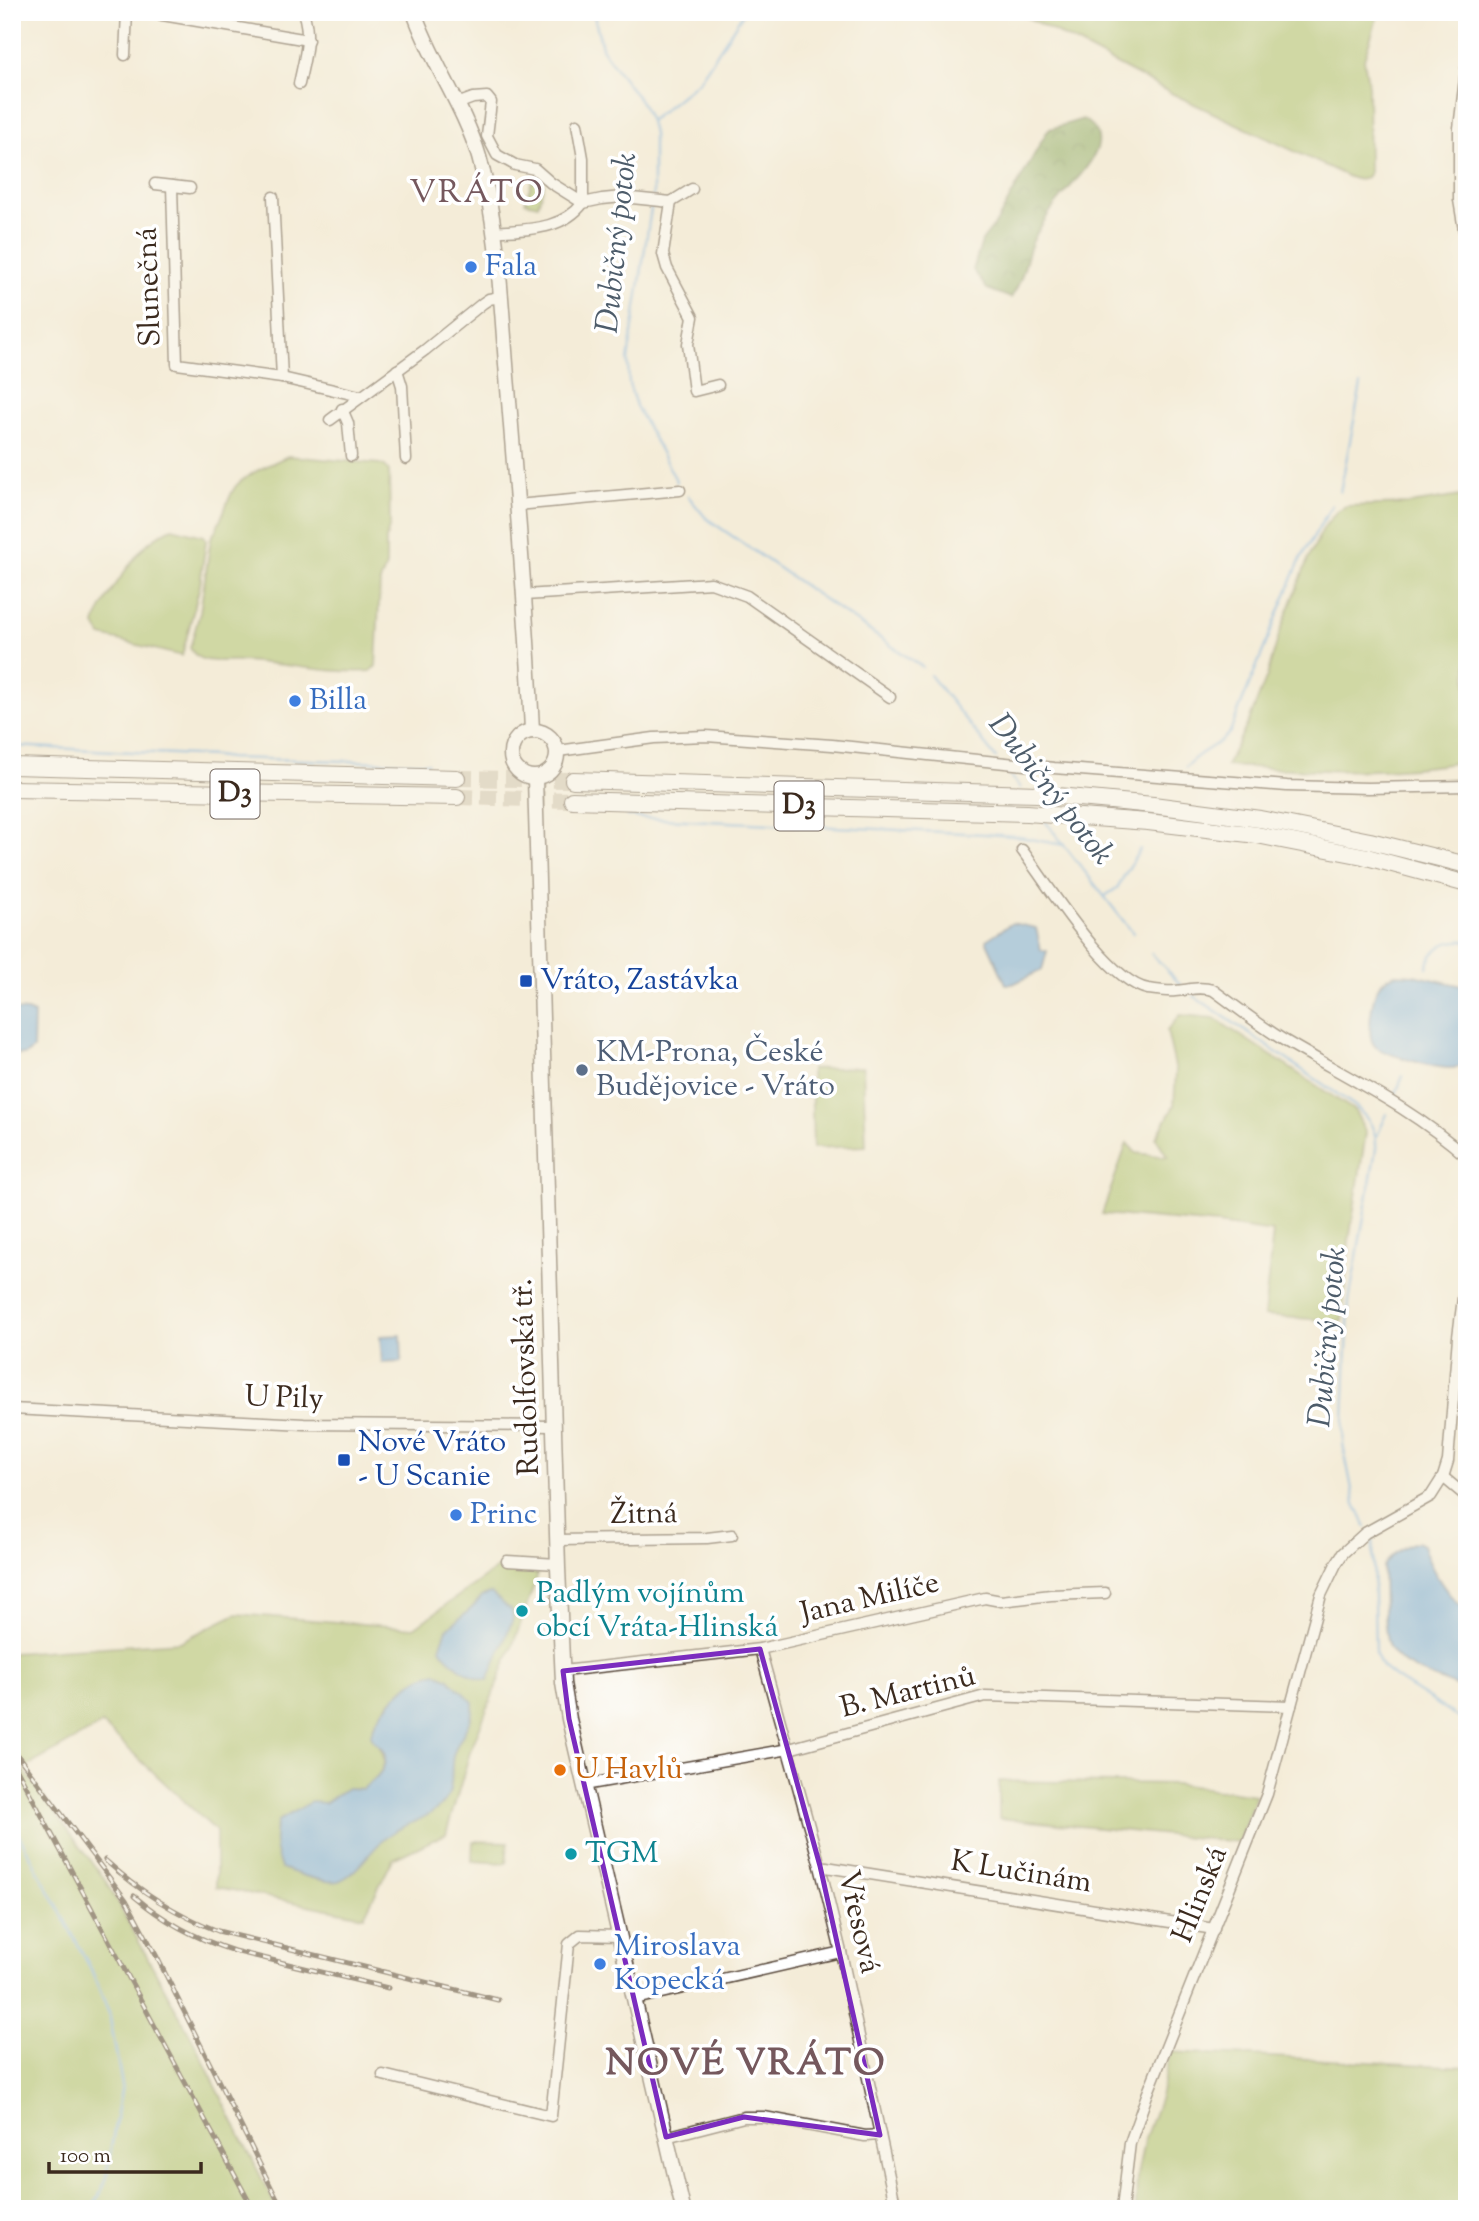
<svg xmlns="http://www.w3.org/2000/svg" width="1479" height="2221" font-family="'Sorts Mill Goudy',serif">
<defs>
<pattern id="forest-crowns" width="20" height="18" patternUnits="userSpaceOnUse" patternTransform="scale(1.75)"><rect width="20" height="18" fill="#83a55a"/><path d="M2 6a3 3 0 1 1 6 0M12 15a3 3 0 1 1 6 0" fill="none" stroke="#6c874a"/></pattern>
</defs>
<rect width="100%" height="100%" fill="#fff"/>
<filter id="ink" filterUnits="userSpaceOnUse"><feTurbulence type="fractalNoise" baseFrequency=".0143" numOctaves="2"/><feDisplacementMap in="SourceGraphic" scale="14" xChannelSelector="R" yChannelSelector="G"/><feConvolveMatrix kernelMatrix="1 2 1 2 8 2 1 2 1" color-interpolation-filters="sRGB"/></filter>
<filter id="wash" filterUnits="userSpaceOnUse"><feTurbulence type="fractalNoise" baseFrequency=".00686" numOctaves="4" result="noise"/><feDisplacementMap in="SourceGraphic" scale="28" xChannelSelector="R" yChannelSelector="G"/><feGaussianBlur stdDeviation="1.57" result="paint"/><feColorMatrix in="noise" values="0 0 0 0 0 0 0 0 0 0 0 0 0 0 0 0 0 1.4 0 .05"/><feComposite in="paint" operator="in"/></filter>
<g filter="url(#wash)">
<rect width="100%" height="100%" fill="#f4ecd8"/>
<!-- green -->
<g fill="#a4be65" stroke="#707442" stroke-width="2" fill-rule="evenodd">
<path d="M1017,12H1379L1364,59L1368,83L1369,173C1364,182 1358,180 1349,177L1171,93Z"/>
<path d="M532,181L544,184L538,205L525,202Z"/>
<path d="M288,456L380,464L385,466L389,471L390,524L386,539V566L380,582L376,666L371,671C327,674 284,663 240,661C228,660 214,663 202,659C196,657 193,653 190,648L200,612L211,538C222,523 225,503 235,487C244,475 273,463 288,456Z"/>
<path d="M1467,495V761C1386,776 1307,770 1226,766L1249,721L1267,676L1279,635L1309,557L1324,527L1337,511L1346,506L1410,504Z"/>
<path d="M172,528L204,536L206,541L200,585L182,656L101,636L95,625C99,606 131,561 145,546C152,539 162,533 172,528Z"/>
<path d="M1180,1015L1214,1018L1355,1111L1366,1133L1349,1241L1342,1321L1264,1316L1273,1232L1218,1224L1102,1214L1127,1143L1136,1153L1168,1157L1156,1138L1174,1106L1176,1071L1167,1031Z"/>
<path d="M863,1067L866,1146L813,1148L811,1069Z"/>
<path d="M504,1563L538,1574L515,1639L470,1752L446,1834L393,1859L364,1916L216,1887V1831L102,1724L23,1769L105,1880L193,2040L277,2209H12V1653L180,1642L236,1614L414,1628ZM491,1593L440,1648L447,1629L472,1608L482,1596ZM390,1701L471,1719L456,1746L452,1759L451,1781L437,1809L391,1833L373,1848L351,1874L278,1821L311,1803L325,1804L347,1788L362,1789C388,1771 391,1759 371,1734L374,1725Z"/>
<path d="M999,1781L1177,1784L1256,1795L1238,1842L999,1818Z"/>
<path d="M473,1841L508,1842L506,1863L472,1861Z"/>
<path d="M1170,2052L1467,2067V2209H1136L1137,2175L1144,2141L1160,2097Z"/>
</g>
<!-- forest -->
<path fill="url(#forest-crowns)" stroke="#5f683c" stroke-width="2" d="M1083,119C1093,126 1100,132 1098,145C1094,166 1059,196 1048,215C1042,224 1036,234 1032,243C1024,264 1024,278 1011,298L987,289L973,270L982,241L997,222L1046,133L1050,129Z"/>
<!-- water -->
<g fill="#69a6db" stroke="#52687c" stroke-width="2">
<path d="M1012,923L1036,928L1041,950L1047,951L1042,970L1013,984H1006L986,940Z"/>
<path d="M1395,974L1414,975L1467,987V1064C1462,1066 1456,1068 1451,1068C1439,1069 1380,1054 1374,1045C1366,1035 1372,998 1378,987C1382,981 1389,977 1395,974Z"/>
<path d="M12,1010L27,1011L34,1014L33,1049L25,1055L12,1054Z"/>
<path d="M401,1335L402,1362L382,1363L380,1336Z"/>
<path d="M1417,1542L1423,1545C1430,1570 1448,1596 1467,1613V1690C1445,1681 1401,1670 1390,1649C1382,1633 1384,1586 1383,1566C1392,1554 1402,1546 1417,1542Z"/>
<path d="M491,1593L512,1611L513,1619L488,1680C475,1681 446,1660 440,1648L447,1629L472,1608L482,1596Z"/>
<path d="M436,1673L448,1678L473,1702C475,1722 458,1737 453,1756C450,1769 454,1786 447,1798C435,1818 406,1822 389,1835C372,1847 356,1876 338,1881C324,1884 295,1873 281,1868C275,1852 272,1837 278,1821L311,1802L325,1803L347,1788L362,1789C373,1782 392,1766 383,1750C380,1745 371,1742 371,1734C372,1729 376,1723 378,1719C392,1698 410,1677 436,1673Z"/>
</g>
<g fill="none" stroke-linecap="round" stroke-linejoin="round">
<!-- stream -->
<g stroke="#69a6db" stroke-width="2.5">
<path d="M593,12L603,51L641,102L650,121L653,134V196"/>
<path d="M650,121L699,81L744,12"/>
<path d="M652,202L628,360L629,384L636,406L677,482"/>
<path d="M1340,492L1361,385"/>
<path d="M688,496L706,518L922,667"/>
<path d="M930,675L996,758"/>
<path d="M12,746L215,756L229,758L428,763"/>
<path d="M1002,766L1020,788"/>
<path d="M1186,767C1199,750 1217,748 1230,732L1300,560L1332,505"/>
<path d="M627,816L642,818L985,834L1014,836L1064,845"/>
<path d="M1045,821L1133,933"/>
<path d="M1105,896L1117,888L1140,849"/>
<path d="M1151,953L1180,984"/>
<path d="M1427,967C1433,947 1446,939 1467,941"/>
<path d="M1194,996L1355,1106C1369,1119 1377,1129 1376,1149L1349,1301L1343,1444L1355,1504L1366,1527"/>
<path d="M1394,1098L1403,1076"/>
<path d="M1377,1136L1387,1114"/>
<path d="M1369,1533L1373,1541L1375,1652L1382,1667L1396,1678L1467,1723"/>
<path d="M12,1822L91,1969L109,2013L122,2085L105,2183L93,2209"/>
</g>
</g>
</g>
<g filter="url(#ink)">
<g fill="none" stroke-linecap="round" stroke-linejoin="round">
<!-- highway-tunnel -->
<g stroke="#cfc5b3" stroke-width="16" stroke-dasharray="16 8" stroke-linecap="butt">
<path d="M457,778L573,780"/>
<path d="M457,797L572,800"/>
</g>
<!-- minor casing -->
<g stroke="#57473a" stroke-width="13">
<g id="minor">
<path d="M145,12L308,40"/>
<path d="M125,55L127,12"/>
<path d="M1467,62L1459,128V200L1467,248"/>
<path d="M299,84C304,59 312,37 303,12"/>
<path d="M457,104L473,98L487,97L491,102L487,136L497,155L515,165L535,169L551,183L583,203"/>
<path d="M577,124L583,158V203"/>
<path d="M155,184L190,188"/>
<path d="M172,186L177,364L282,378L360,396"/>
<path d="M273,197L282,378"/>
<path d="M671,202L663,254L667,268L693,317L688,344L694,391L718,385"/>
<path d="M494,232C525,229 562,231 583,203L602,199L622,197L671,202L692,189"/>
<path d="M397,370L402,386L406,459"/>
<path d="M342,409L348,423L351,456"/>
<path d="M330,420L425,350L483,303L489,299L500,297"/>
<path d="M517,505L680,490"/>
<path d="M525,595L711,583L747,596L890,697"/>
<path d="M558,751L654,738L706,736L832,745L1054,768L1287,786L1368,788L1467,786"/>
<path d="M1022,850C1048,885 1107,981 1148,989C1157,990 1167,992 1175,991C1189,990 1199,986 1213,990C1237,1007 1261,1027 1287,1042C1350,1079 1412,1108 1467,1157"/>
<path d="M12,1409L304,1424L555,1426"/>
<path d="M1443,1477L1467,1497"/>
<path d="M557,1540L707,1538L732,1535"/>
<path d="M507,1561L558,1564"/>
<path d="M760,1649L820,1866L841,1952L896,2209"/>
<path d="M563,1671L760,1649L985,1598L1001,1601L1051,1595L1105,1593"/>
<path d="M584,1785L789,1749L985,1696L1291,1706"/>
<path d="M820,1866L1214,1929"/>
<path d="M635,1999L841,1952"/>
<path d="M383,2075L551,2116L569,1944L580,1935L619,1936"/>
<path d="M666,2137L744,2117H764L865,2136L880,2135"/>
<path d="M1122,2209L1130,2143L1147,2095L1267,1794L1321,1595L1336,1564L1343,1553L1365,1533L1431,1496L1443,1477L1448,1461L1458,1337L1467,1267"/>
</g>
</g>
<!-- major casing -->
<g stroke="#57473a" stroke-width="17">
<g id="major">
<path d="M414,12C431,62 464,106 479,157C500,231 501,311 508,388C517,502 527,617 532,731"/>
<circle cx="534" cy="754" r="23"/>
<path d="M535,778L558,1568L563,1683L569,1719L683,2209"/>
</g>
</g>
<!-- highway casing -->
<g stroke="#57473a" stroke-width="18">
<g id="highway">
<path d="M12,766L457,778"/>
<path d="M573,780L1037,794L1153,805L1260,819L1370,841L1467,865"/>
<path d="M12,789L457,797"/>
<path d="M572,800L1027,813L1148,822L1257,835L1363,856L1467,884"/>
</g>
</g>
<!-- minor -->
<use href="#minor" stroke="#fff" stroke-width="10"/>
<!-- major -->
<use href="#major" stroke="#fff" stroke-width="14"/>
<!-- highway -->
<use href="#highway" stroke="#fff" stroke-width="16"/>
<!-- rail casing -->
<g stroke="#3b2a1e" stroke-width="5">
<g id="rail">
<path d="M12,1748L126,1900L157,1957L282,2209"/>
<path d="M13,1762L253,2209"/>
<path d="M105,1860C139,1891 175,1914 218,1931L498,2000"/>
<path d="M134,1896C163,1921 197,1939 234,1951L388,1988"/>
</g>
</g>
<!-- rail -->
<use href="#rail" stroke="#fff" stroke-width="2.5" stroke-dasharray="8" stroke-linecap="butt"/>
</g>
</g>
<!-- marked area -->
<path d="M0 0H1479V2221H0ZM760,1649L820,1866L880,2135L744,2117L666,2137L569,1719L563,1671Z" fill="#f4ecd8" fill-opacity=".55" fill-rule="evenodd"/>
<path fill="none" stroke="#7b2cbf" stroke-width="5" stroke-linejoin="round" d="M760,1649L820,1866L880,2135L744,2117L666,2137L569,1719L563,1671Z"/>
<!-- markers -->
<g fill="#3f7fe0" stroke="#fff" stroke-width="2.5">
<circle cx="471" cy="267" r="7"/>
<circle cx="295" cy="701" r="7"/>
<circle cx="456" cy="1515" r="7"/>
<circle cx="600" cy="1964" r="7"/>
</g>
<g fill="#1a4fb4" stroke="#fff" stroke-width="2.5">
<rect x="519" y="974" width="14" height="14" rx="3.5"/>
<rect x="337" y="1453" width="14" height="14" rx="3.5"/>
</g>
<circle fill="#5c6f8a" stroke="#fff" stroke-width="2.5" cx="582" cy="1070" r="7"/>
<g fill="#0f9aa8" stroke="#fff" stroke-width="2.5">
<circle cx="522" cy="1611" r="7"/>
<circle cx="571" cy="1854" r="7"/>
</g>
<circle fill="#e8710a" stroke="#fff" stroke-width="2.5" cx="560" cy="1770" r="7"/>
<g text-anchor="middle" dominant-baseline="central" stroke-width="7" stroke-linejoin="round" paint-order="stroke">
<!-- shield labels -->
<g fill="#fff" stroke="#766a62" stroke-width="2">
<rect x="210.5" y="769.5" width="49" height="49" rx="5"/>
<rect x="774.5" y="781.5" width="49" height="49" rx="5"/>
</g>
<g font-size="28" font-weight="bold" fill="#3b2a1e">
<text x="235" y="794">D3</text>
<text x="799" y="806">D3</text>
</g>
<!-- shop labels -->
<g font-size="30" fill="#366cbe" stroke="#fff" text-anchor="start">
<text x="485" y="267">Fala</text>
<text x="309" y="701">Billa</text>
<text x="470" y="1515">Princ</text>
<text x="614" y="1947">Miroslava<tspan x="614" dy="34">Kopecká</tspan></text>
</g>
<!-- street labels -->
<g font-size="30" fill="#3b2a1e" stroke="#fff">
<text transform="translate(150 287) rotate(-92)">Slunečná</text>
<text transform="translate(527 1377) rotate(-92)">Rudolfovská tř.</text>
<text transform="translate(284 1399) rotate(2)">U Pily</text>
<text transform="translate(644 1515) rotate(-1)">Žitná</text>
<text transform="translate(870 1599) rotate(-13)">Jana Milíče</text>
<text transform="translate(908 1693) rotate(-14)">B. Martinů</text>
<text transform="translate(1021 1873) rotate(9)">K Lučinám</text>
<text transform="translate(1201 1895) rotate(-68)">Hlinská</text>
<text transform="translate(858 1922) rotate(77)">Vřesová</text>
</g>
<!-- transit labels -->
<g font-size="30" fill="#164399" stroke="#fff" text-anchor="start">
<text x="540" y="981">Vráto, Zastávka</text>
<text x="358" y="1443">Nové Vráto<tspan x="358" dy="34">- U Scanie</tspan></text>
</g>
<!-- service labels -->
<g font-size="30" fill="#4e5e75" stroke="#fff" text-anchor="start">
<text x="596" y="1053">KM-Prona, České<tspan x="596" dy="34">Budějovice - Vráto</tspan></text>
</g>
<!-- culture labels -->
<g font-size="30" fill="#0d838f" stroke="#fff" text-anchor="start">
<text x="536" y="1594">Padlým vojínům<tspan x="536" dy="34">obcí Vráta-Hlinská</tspan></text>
<text x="585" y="1854">TGM</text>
</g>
<!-- food labels -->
<g font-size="30" fill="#c56008" stroke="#fff" text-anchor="start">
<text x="574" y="1770">U Havlů</text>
</g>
<!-- water labels -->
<g font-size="32" font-style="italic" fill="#4d5c6a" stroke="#fff">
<text transform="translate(618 243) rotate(-84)">Dubičný potok</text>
<text transform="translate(1050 790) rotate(52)">Dubičný potok</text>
<text transform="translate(1329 1337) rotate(-85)">Dubičný potok</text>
</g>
<!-- quarter labels -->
<g font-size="33" letter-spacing="2" fill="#75585d" stroke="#fff">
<text x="477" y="194">VRÁTO</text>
</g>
<!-- district labels -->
<g font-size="37" font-weight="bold" letter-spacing="2" fill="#75585d" stroke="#fff">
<text x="746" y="2065">NOVÉ VRÁTO</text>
</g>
</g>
<!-- margin -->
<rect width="1479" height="2221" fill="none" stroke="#fff" stroke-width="42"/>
<!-- scale -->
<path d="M49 2162v10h152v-10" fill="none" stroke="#3b2a1e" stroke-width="3.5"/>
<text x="60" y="2162" font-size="21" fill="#3b2a1e" stroke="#ffffff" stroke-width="5" paint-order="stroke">100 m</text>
</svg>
